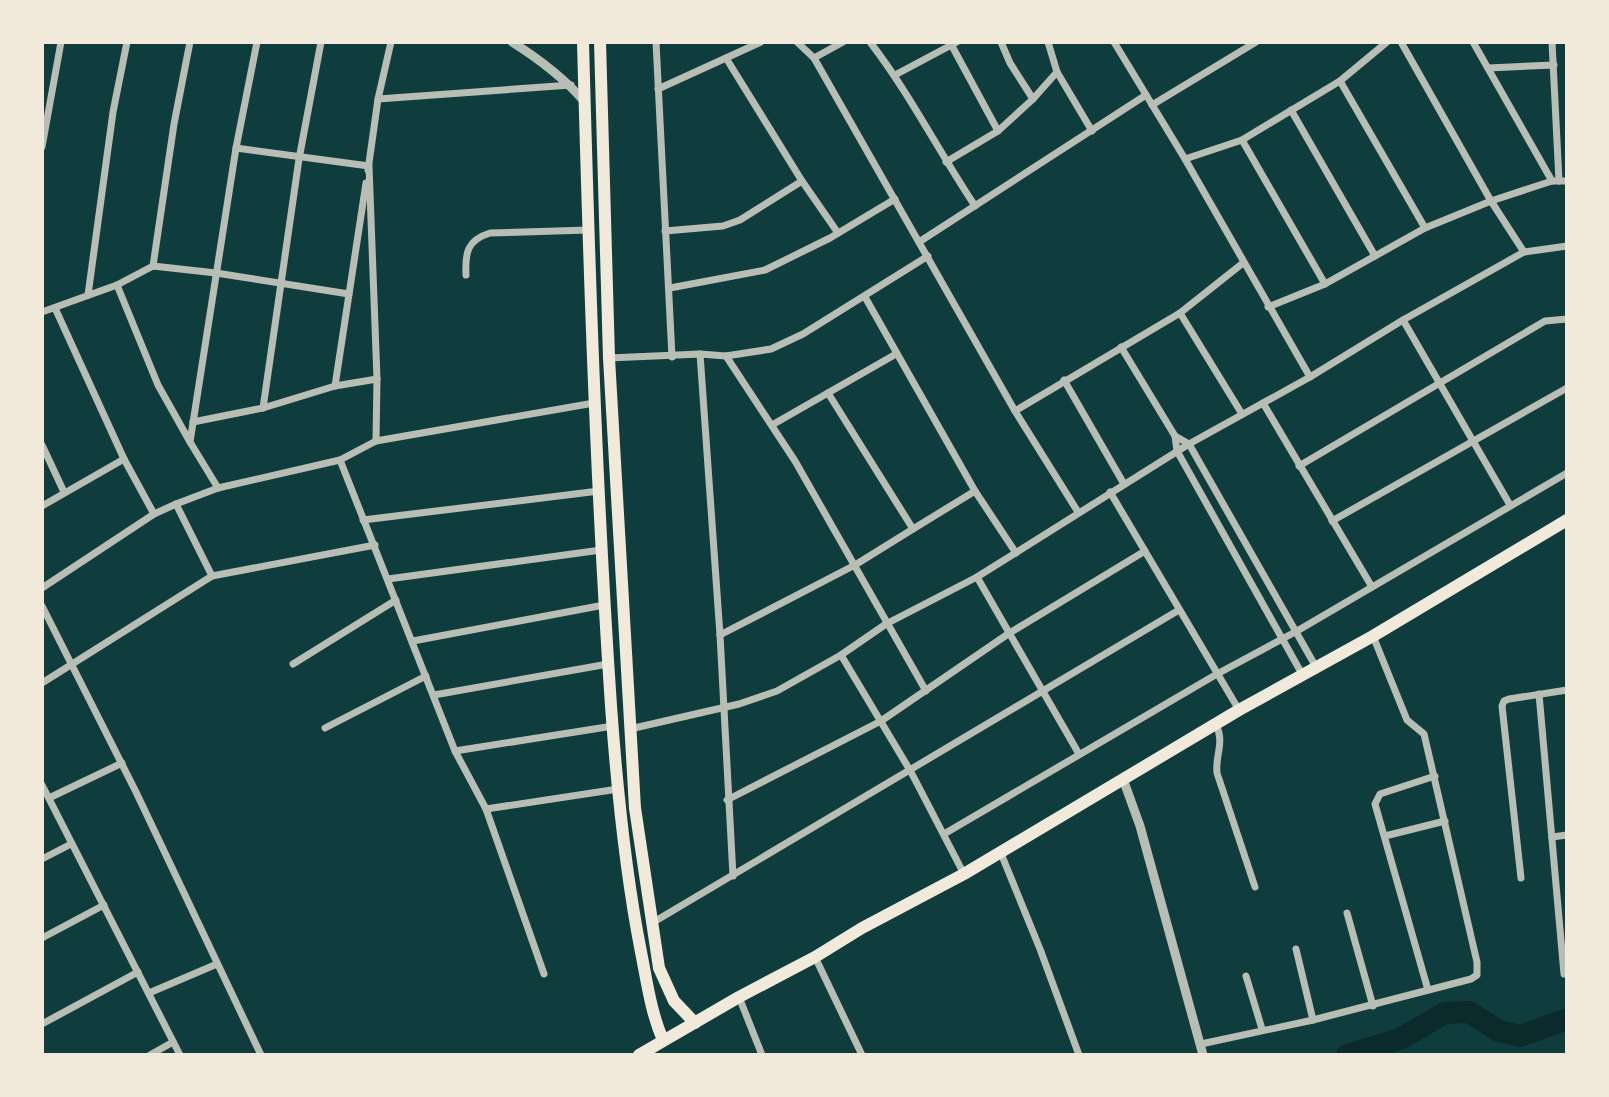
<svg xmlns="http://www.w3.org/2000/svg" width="1609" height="1097" font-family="Ubuntu,sans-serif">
<rect width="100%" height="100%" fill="#0f3d3e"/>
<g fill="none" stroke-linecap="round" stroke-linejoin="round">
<!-- river -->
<path stroke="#0a2a2b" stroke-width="22" d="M1347,1055L1400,1039L1445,1013L1469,1012L1499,1031L1520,1036L1567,1019"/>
<!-- minor -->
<g stroke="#b8beb3" stroke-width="7">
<path d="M656,42L672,357"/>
<path d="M797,42L814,58L1015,411L1078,512"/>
<path d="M870,42C910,94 939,152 975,206"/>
<path d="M1001,42L1010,63L1033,99"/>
<path d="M1048,42L1057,72L1092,131"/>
<path d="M1114,42L1185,159L1310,377"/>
<path d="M1401,42L1491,201L1524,252"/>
<path d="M1473,42L1552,181"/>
<path d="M1552,42L1559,181"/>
<path d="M952,46L998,131"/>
<path d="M726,58L802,181L838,233"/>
<path d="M814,58L843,42"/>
<path d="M1488,68L1554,65"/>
<path d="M895,75L957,42"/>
<path d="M1340,81L1425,228"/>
<path d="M658,89L761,42"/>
<path d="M378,99L571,85"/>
<path d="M1152,105L1256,42"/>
<path d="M1291,110L1375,256"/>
<path d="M1242,140L1325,284"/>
<path d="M42,147L61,42"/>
<path d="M236,148L369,166L377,379L376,441"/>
<path d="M1185,159L1242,140L1340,81L1387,42"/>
<path d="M946,162L998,131L1033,99L1057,72"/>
<path d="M368,170L378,99L391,42"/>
<path d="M665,231L723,226L740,220L802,181"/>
<path d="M919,242L1146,95"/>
<path d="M153,266L174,124L190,42"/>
<path d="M466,275C465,253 467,240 490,233L588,230"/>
<path d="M117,285L158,385L190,442"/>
<path d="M670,288L765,270L830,238L895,199"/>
<path d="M88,295L113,112L127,42"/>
<path d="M865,297L975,491L1016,553"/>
<path d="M1268,307L1325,284L1425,228L1491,201L1552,181H1567"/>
<path d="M55,308L124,459L154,514"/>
<path d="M42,312L117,285L153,266L216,273L349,294"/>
<path d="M1180,313L1242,414"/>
<path d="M1403,320L1510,505"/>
<path d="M1121,347L1175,436L1189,444L1316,667"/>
<path d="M700,354L720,635L733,876"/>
<path d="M726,356L795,461L926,691"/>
<path d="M609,358L700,354L726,356L771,349L803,334L928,256"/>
<path d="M1064,380L1124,484"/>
<path d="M335,386L366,183"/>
<path d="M828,393L913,529L975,491"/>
<path d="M1263,403L1372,587"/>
<path d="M263,408L299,159L321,42"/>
<path d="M1015,411L1180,313L1243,263"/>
<path d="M193,422L263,408L335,386L377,379"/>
<path d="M772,425L896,354"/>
<path d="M1175,436L1177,451L1302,674"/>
<path d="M42,445L64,492"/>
<path d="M340,460L455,751L486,809L544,974"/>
<path d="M1299,466L1545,321L1567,319"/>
<path d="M218,488L190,442L236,148L257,42"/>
<path d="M1110,492L1239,710"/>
<path d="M42,506L124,459"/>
<path d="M363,520L599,491"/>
<path d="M1332,521L1567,388"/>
<path d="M212,576L176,504L218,488L340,460L376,441L594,403"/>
<path d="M977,577L1079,754"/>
<path d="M388,579L601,550"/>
<path d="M42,588L154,514L176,504"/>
<path d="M42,606L136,792L261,1055"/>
<path d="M720,635L855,565L913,529"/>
<path d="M413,641L604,605"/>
<path d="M841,655L911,772L964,874"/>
<path d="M293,664L396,600"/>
<path d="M42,683L212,576L375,545"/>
<path d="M1539,694L1564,974"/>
<path d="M434,695L608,664"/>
<path d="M1216,725C1225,742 1215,755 1217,773L1255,887"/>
<path d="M325,728L426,676"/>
<path d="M630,729L739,704L777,691L841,655L886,624L977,577L1189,444L1310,377L1403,320L1524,252L1567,246"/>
<path d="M455,751L613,726"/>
<path d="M42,785L180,1055"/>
<path d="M49,798L122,763"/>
<path d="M727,800L881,721L1008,634L1145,551"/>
<path d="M486,809L618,789"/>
<path d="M944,834L1217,674L1297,631L1567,473"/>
<path d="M1385,836L1445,821"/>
<path d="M1552,837L1567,835"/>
<path d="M1000,851L1040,949L1079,1055"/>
<path d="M42,859L71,844"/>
<path d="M1521,878L1502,706L1504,701L1509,699L1567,690"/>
<path d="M1347,913L1373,1006"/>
<path d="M652,923L1179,610"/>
<path d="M42,938L104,905"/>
<path d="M1296,949L1313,1020"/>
<path d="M815,957L862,1055"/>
<path d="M1246,976L1262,1029"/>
<path d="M1428,990L1375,804L1380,794L1435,776"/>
<path d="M149,993L217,964"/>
<path d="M739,997L762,1055"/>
<path d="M42,1024L138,972"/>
<path d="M1201,1044L1313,1020L1471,979L1477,975V962L1424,734L1407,720L1373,636"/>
<path d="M150,1055L173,1042"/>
</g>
<!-- tertiary -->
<g stroke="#b8beb3" stroke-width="9">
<path d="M512,42C539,59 563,77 584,101"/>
<path d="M1123,779L1140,826L1203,1055"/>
</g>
<!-- primary -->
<g stroke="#f1e9da" stroke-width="12">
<path d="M583,42C589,264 596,485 611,706C617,789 625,871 641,952C647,982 651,1013 663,1040"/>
<path d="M600,42L609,358L635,808L659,968L674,1001L695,1023"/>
<path d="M639,1055L739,997L815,957L862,928L964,874L1239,710L1373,636L1567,520"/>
</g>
</g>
<!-- border -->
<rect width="1609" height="1097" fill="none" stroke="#f1e9da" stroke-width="88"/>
</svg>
